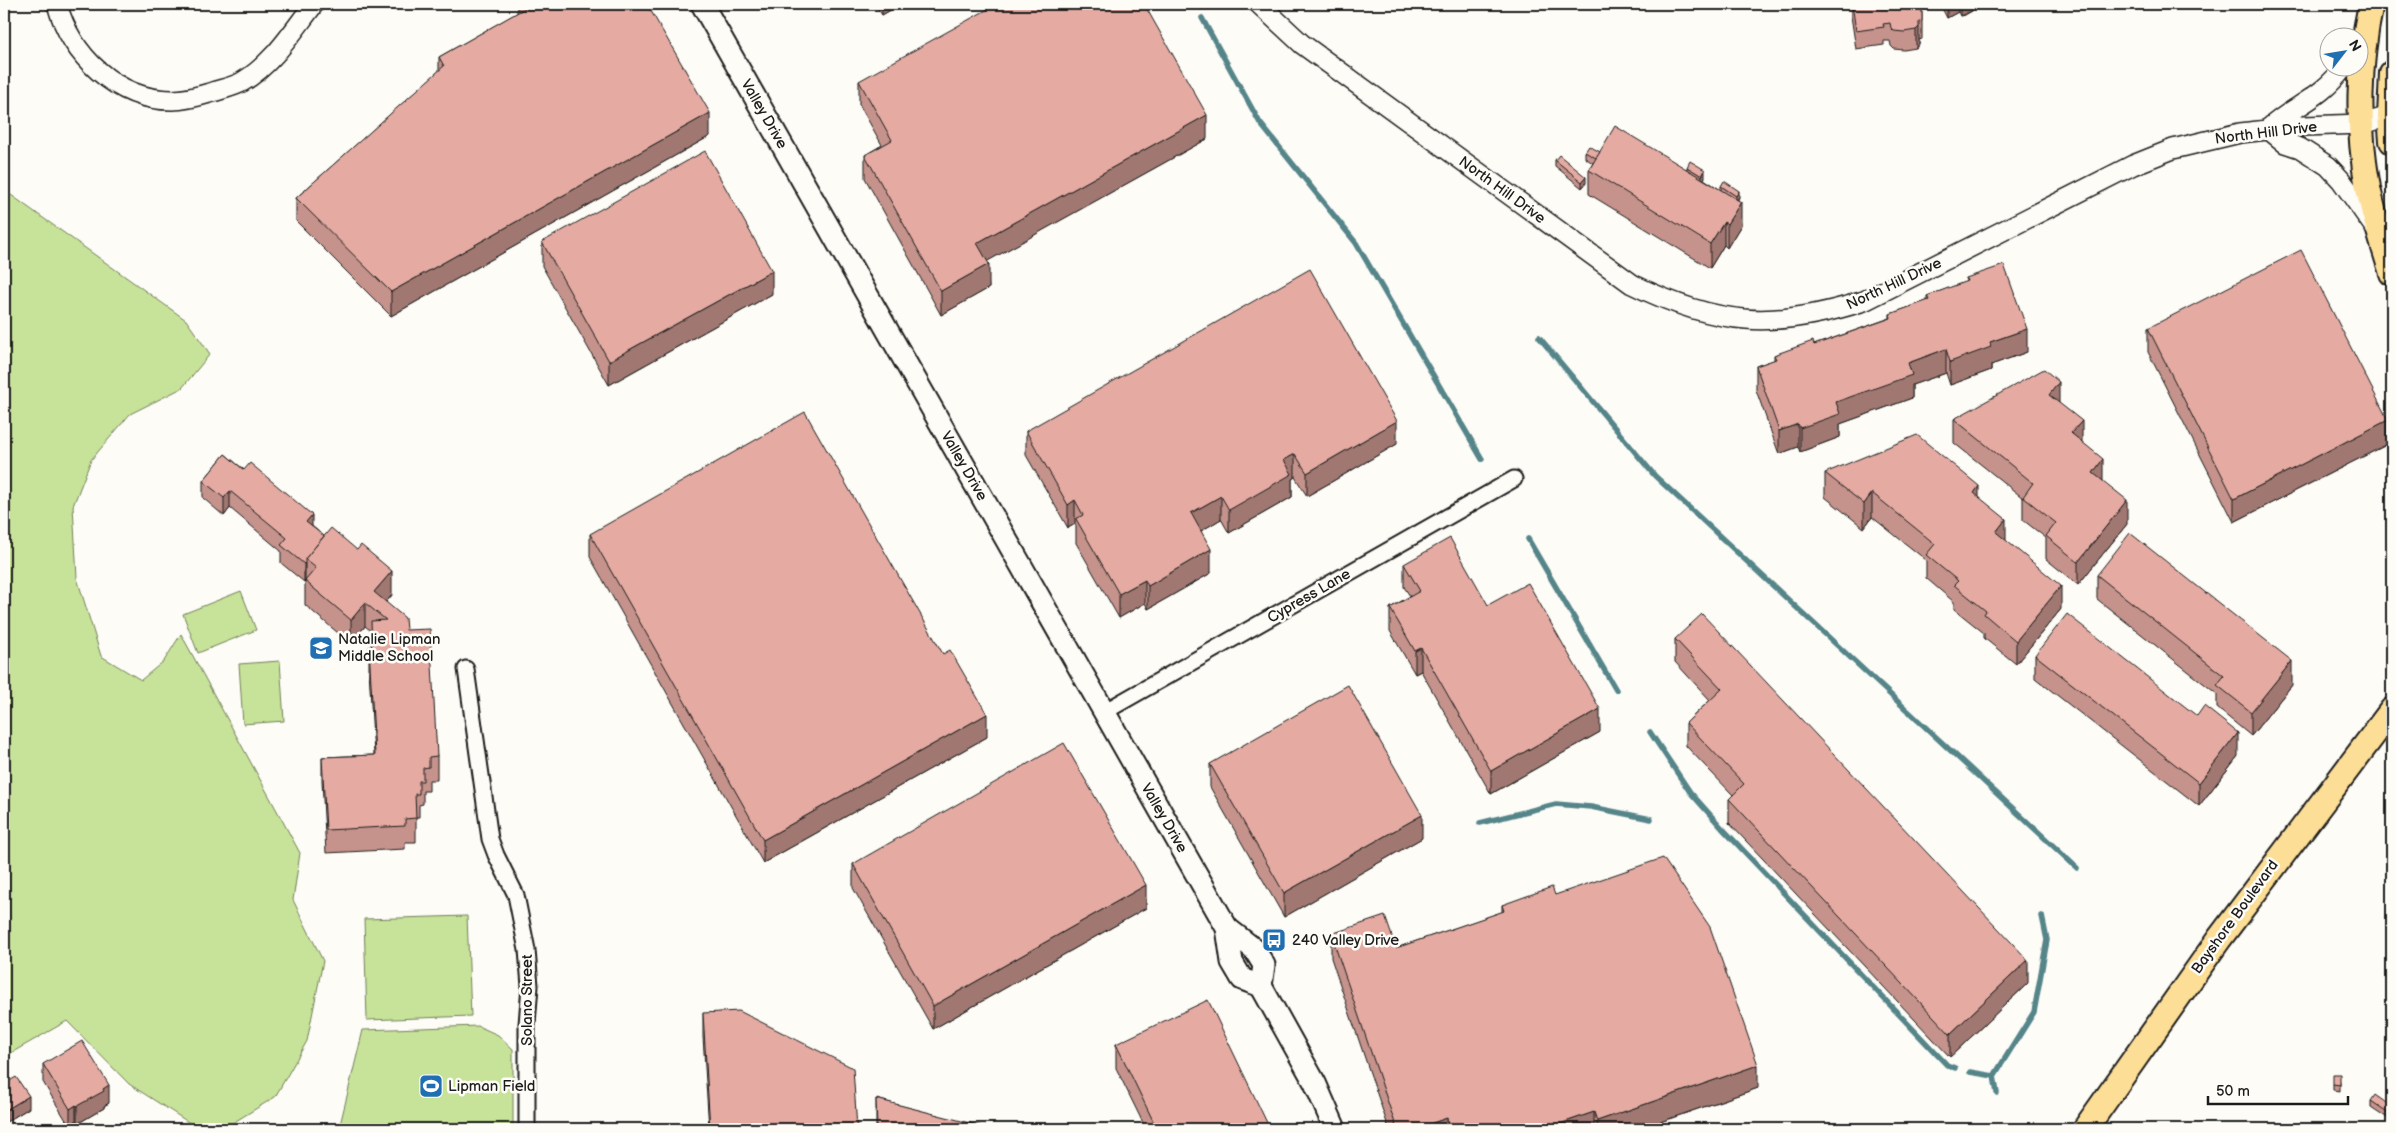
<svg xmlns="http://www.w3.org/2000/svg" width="2396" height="1133" font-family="'Balsamiq Sans',sans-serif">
<rect width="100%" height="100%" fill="#fdfcf7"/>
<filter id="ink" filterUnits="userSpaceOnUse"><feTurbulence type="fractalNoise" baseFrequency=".02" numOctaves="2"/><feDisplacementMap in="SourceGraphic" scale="10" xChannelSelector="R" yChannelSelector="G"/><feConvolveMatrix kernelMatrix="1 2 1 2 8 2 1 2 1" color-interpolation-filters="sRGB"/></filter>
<g filter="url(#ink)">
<!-- green -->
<g fill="#c7e299" stroke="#727f5a">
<path d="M4,190L186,320L210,354L182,388L130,414L91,460L73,506L77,578L101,656L141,680L164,661L181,634L300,853L293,900L323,961L307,1041L275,1097L231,1124L199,1129L129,1084L67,1021L4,1057Z"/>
<path d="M241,591L256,630L198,653L183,614Z"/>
<path d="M280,661L284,721L243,724L239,664Z"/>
<path d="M467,916L471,1016L367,1020L364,919Z"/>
<path d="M478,1026L498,1035L513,1049V1129H339L363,1030Z"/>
</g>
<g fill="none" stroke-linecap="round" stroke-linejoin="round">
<!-- stream -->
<g stroke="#548589" stroke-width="5.5">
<path d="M1202,18L1260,123L1356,243L1482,459"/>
<path d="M1539,337L1655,476L2077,868"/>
<path d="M1528,539L1616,690"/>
<path d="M1650,732L1690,792L1722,828L1947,1065L1955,1068"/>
<path d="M1480,823L1556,804L1591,807L1651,819"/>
<path d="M1970,1072L1994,1076"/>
<path d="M1997,1093L1994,1076L2034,1012L2047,940L2042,916"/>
</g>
<!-- minor casing -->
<g stroke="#1c1c1c" stroke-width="19">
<g id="minor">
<path d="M466,669L490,839L496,855L516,895L527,950L530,986L527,1024V1129"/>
<path d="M1104,712L1514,479"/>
</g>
</g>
<!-- tertiary casing -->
<g stroke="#1c1c1c" stroke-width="22">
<g id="tertiary">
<path d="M57,4C71,55 116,100 172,100C185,100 200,96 213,92C222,89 233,87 242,82C272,65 293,31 314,4"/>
<path d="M1259,4L1302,44L1632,284C1717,326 1774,330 1864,301L2133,165L2173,149L2240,133L2304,126L2362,124L2390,116"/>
<path d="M2268,129L2285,143L2300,148L2328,166L2341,180L2375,228"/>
<path d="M2268,129C2294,105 2321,99 2343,68"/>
</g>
</g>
<!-- secondary casing -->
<g stroke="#1c1c1c" stroke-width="25">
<g id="secondary">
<path d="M702,4L1227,928L1232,962L1242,979L1261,986"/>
<path d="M1227,928L1254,949L1264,965L1261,986L1315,1083L1335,1129"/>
</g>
</g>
<!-- primary casing -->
<g stroke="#1c1c1c" stroke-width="28">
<g id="primary">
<path d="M2371,4C2358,63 2357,128 2368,188C2374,217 2383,245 2392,273"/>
<path d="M2392,73L2390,116L2392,141"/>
<path d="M2085,1129L2219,939L2392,710"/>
</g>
</g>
<!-- minor -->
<use href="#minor" stroke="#fdfcf7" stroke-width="15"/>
<!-- tertiary -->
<use href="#tertiary" stroke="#fdfcf7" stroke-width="19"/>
<!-- secondary -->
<use href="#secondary" stroke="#fdfcf7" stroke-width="21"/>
<!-- primary -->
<use href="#primary" stroke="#fdde96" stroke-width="24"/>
</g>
<!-- wall -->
<g fill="#c5938b" stroke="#1c1c1c">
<path d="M517,4H647L710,136L391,316L296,221V198L439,71V57L517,13Z"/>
<path d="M875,4H901L882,15Z"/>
<path d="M1851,4H1922V39L1919,40V44L1916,48L1904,50L1894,49L1891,46L1890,41H1884V45L1856,49L1851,16Z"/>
<path d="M1936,4H1977L1972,6V11L1965,15L1960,16L1958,12L1947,18L1940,4L1937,6Z"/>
<path d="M859,81L1207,139L987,261L989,288L941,315L865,178V155L882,145L859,104Z"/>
<path d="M1585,152H1600L1687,169V167L1705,177L1704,179L1721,190V186L1739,197L1738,200L1741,225L1727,248L1724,245L1710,268L1589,194V170L1593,163L1585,158Z"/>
<path d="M1555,160L1586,183L1582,188L1555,166Z"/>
<path d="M542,242L772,294L609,385L542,266Z"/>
<path d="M1966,278L2027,352L1991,365V370L1950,385L1946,373L1912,385V398L1840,424V437L1800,452L1798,447L1779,454L1756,390V366L1774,360V355L1814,345L1890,318V314L1927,301V296L1966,282Z"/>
<path d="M2148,328L2388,444L2234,522L2148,352Z"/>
<path d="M2059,403L2127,524L2078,585L2046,559V538L2023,520V498L1954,443V419Z"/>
<path d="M1026,431L1397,444L1307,496L1295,477L1292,479V497L1229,533L1221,519L1201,531L1211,573L1148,609L1145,603L1119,618L1076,543V526L1075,524L1068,528L1026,455Z"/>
<path d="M225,454L312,526L392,595L386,602L406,630L437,756V780H429V791H423V804L419,805V817H416V842H405V849L326,853L322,781V757L374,755L369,671V647H371V631L365,626L351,644L305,605V581L304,582L281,563V551L230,508L224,516L203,498V481Z"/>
<path d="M1825,473L1979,497L2006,541L2061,609L2016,664L1984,638V633L1954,609V602L1926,578V560L1872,517L1864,528L1825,497Z"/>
<path d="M590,534L987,737L763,863L590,557Z"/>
<path d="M1404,564L1488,605L1600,732L1491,794L1421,671L1415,674L1390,631V608L1410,596L1404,587Z"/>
<path d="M2097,575L2292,685L2251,736L2217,708V694L2097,599Z"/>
<path d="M1675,639L2028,983L1950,1057L1729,823V799L1733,795L1686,746V723L1710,700L1675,662Z"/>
<path d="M2035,655L2197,716L2238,756L2199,806L2035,678Z"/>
<path d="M1210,764L1422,838L1284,917L1210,787Z"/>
<path d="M853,864L1146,908L933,1029L853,888Z"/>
<path d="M1555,895L1758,1088L1640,1129H1389L1331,958V934L1396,948L1502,912V905Z"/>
<path d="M703,1013L857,1129H709L703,1037Z"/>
<path d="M1116,1044L1270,1129H1146L1116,1068Z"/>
<path d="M43,1064L109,1103L104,1106V1108L77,1124L76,1122L70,1127L43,1082Z"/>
<path d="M4,1076L29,1108L6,1122L4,1119Z"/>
<path d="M2340,1081V1091L2333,1090V1084Z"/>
<path d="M876,1099L989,1129H876Z"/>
<path d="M2371,1101L2392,1107V1121L2371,1107Z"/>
</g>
<!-- shaded-wall -->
<g fill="#a07871" stroke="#1c1c1c">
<path d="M882,4H901L882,15Z"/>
<path d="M1947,4H1958V12L1947,18Z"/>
<path d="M1960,4H1977L1972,6V11L1960,16Z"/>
<path d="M1919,27V44L1916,48V30Z"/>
<path d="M710,113V136L391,316V292Z"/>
<path d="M1207,115V139L977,267V243Z"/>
<path d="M1705,170V177L1702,182V176Z"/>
<path d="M1586,177V183L1582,188V182Z"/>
<path d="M1739,191V197L1736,202V196Z"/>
<path d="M1741,202V225L1727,248V224Z"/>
<path d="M1724,222V245L1710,268V244Z"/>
<path d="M989,264V288L941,315V291Z"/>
<path d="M772,271V294L609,385V361Z"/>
<path d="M2027,329V352L1991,365V370L1950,385V362L1990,342Z"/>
<path d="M1946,349V373L1912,385V398L1840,424V437L1800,452V428L1836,402L1908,363Z"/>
<path d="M2059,382V405L2049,395Z"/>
<path d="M2388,420V444L2234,522V499Z"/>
<path d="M1397,421V444L1307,496V473Z"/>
<path d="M2082,421V444L2071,433Z"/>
<path d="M1798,424V447L1779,454V431Z"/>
<path d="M1295,454V477L1292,479V497L1229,533V510L1284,460Z"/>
<path d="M2103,459V483L2093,473Z"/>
<path d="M1979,486V510L1974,493Z"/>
<path d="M230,491V508L224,516V498Z"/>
<path d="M1872,493V517L1864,528V504Z"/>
<path d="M1221,496V519L1191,537V513Z"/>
<path d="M1075,500V524L1068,528V505Z"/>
<path d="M2127,500V524L2078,585V562Z"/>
<path d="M312,515V532L306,522Z"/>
<path d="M2006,519V542L1996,532Z"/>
<path d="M1211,549V573L1148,609V586Z"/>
<path d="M305,563V581L304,582V564Z"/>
<path d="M392,571V595L377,613L374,592Z"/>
<path d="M1145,580V603L1119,618V594Z"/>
<path d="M2061,586V609L2016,664V641Z"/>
<path d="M365,603V626L351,644V620Z"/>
<path d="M1421,648V671L1415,674V651Z"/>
<path d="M2292,661V685L2251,736V712Z"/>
<path d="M1600,709V732L1491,794V771Z"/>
<path d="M987,714V737L763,863V840Z"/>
<path d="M2238,733V756L2199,806V783Z"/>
<path d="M1422,815V838L1284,917V893Z"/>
<path d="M1146,885V908L933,1029V1006Z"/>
<path d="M2028,960V983L1950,1057V1034Z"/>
<path d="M1758,1065V1088L1640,1129H1597V1121Z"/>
<path d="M109,1085V1103L104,1106V1108L77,1124V1106Z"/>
<path d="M29,1096V1108L6,1122V1110Z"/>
<path d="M76,1105V1122L70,1127V1109Z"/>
<path d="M1594,1112V1129H1545Z"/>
<path d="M1447,1118V1129H1414Z"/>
</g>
<!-- building -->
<g fill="#e5aba2" stroke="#1c1c1c">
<path d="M526,4H647L710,113L391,292L296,198L444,66L439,57L527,7Z"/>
<path d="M997,4H1144L1207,115L977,243L989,264L941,291L865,155L892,140L859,81Z"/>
<path d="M1852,4H1922V21L1919,22V27L1916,30L1904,32L1894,31L1891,28L1890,23L1883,24L1884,27L1856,31Z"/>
<path d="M1615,126L1741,202L1727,224L1724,222L1710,244L1589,170Z"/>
<path d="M1589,146L1600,152L1596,158L1585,152Z"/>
<path d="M705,151L772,271L609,361L542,242Z"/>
<path d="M1559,155L1586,177L1582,182L1555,160Z"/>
<path d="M1690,161L1705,170L1702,176L1687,167Z"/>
<path d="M1724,181L1739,191L1736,196L1721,186Z"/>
<path d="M2301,250L2388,420L2234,499L2148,328Z"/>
<path d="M2004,265L2027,329L1990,342L1991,347L1950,362L1946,349L1908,363L1912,375L1836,402L1840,414L1800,428L1798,424L1779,431L1756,366L1776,359L1774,355L1813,341L1814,345L1891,318L1890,314L1929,300L1927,296L1967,281L1966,278Z"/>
<path d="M1310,269L1397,421L1307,473L1295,454L1284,460L1292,474L1229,510L1221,496L1191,513L1211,549L1148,586L1145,580L1119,594L1076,519L1083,515L1075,500L1068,505L1026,431Z"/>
<path d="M2044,369L2059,382L2049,395L2082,421L2071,433L2103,459L2093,473L2127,500L2078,562L2046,536L2056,523L2023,497L2033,483L1954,419Z"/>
<path d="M805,412L943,654L950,650L987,714L763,840L590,534Z"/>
<path d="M1917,435L1979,486L1974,493L2006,519L1996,532L2061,586L2016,641L1984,614L1986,611L1954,585L1958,581L1926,555L1935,544L1872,493L1864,504L1825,473Z"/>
<path d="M225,454L244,470L250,463L312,515L306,522L324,536L305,559V563L304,564L281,545L287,538L230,491L224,498L203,481Z"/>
<path d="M331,528L357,550L361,545L392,571L374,592L405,618L406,630L430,629L437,756L429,757V767L423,768V781H419V794H415L416,818L405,819V826L326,830L322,757L375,755L369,647H372L371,621L386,620L365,603L351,620L305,581L316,568L305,559Z"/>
<path d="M2130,533L2292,661L2251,712L2217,685L2224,676L2097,575Z"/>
<path d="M1450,538L1488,605L1528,583L1600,709L1491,771L1421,648L1415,651L1390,608L1420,591L1404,564Z"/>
<path d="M1702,614L2028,960L1950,1034L1729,799L1744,784L1686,723L1722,689L1675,639Z"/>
<path d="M2067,614L2197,716L2204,706L2238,733L2199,783L2035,655Z"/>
<path d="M1348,685L1422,815L1284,893L1210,764Z"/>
<path d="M1064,743L1146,885L933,1006L853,864Z"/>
<path d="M1663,858L1710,927L1758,1065L1597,1121L1594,1112L1545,1129H1451L1447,1118L1414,1129H1397L1331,934L1385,916L1396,948L1504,911L1502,905L1552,887L1555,895Z"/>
<path d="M1208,1000L1270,1129H1157L1116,1044Z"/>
<path d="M739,1011L853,1068L857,1129H710L703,1013Z"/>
<path d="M82,1041L109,1085L103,1089L104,1091L77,1106L76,1105L70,1109L43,1064Z"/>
<path d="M2333,1074H2340V1085L2333,1084Z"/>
<path d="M4,1076L8,1082L16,1077L29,1096L6,1110L4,1107Z"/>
<path d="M2375,1095L2392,1107V1115L2371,1101Z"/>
<path d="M876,1099L989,1128V1129H877Z"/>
</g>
</g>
<!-- icons -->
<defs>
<g id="school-square" transform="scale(1.25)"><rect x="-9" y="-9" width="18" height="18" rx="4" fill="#1f6fb2" stroke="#fdfcf7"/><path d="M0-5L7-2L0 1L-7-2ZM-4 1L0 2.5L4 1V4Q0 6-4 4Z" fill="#fff"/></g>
<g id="bus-square" transform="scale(1.25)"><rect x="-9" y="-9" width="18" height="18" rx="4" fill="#1f6fb2" stroke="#fdfcf7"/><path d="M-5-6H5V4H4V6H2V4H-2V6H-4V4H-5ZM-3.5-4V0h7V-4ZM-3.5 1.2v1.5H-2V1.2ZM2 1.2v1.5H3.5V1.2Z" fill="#fff"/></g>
<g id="stadium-square" transform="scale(1.25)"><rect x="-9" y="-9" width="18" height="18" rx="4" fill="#1f6fb2" stroke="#fdfcf7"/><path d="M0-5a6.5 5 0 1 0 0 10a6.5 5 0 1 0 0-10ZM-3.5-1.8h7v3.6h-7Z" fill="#fff"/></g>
</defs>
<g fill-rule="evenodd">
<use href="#school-square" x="321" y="648"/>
<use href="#bus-square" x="1274" y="940"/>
<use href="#stadium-square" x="431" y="1086"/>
</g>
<g text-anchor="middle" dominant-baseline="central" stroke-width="5" stroke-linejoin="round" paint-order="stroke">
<!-- street labels -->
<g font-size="15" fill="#1c1c1c" stroke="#fdfcf7">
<text transform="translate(764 114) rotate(60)">Valley Drive</text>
<text transform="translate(2266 133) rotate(-7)">North Hill Drive</text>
<text transform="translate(1502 190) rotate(36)">North Hill Drive</text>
<text transform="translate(1894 284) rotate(-25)">North Hill Drive</text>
<text transform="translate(964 466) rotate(60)">Valley Drive</text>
<text transform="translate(1309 596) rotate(-30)">Cypress Lane</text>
<text transform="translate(1164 818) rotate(60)">Valley Drive</text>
<text transform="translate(2235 917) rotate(-54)">Bayshore Boulevard</text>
<text transform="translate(527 1000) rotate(-90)">Solano Street</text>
</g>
<!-- poi labels -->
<g font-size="15" fill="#1c1c1c" stroke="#fdfcf7" text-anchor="start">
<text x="338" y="639">Natalie Lipman<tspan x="338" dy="17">Middle School</tspan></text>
<text x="1292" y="940">240 Valley Drive</text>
<text x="448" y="1086">Lipman Field</text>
</g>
</g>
<!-- margin -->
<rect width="2396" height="1133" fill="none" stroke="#fdfcf7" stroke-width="20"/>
<rect x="10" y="10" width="2376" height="1113" fill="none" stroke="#1c1c1c" stroke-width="2" filter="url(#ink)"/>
<!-- north arrow -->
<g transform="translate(2344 52) rotate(59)"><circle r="24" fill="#fdfcf7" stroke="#a3a29f"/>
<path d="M0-4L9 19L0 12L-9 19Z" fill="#1f6fb2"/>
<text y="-8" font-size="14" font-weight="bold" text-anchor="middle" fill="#1c1c1c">N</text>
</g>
<!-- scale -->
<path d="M2208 1096v8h140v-8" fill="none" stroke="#1c1c1c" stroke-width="2.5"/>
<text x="2216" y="1096" font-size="15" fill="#1c1c1c" stroke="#fdfcf7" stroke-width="4" paint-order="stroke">50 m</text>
</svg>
